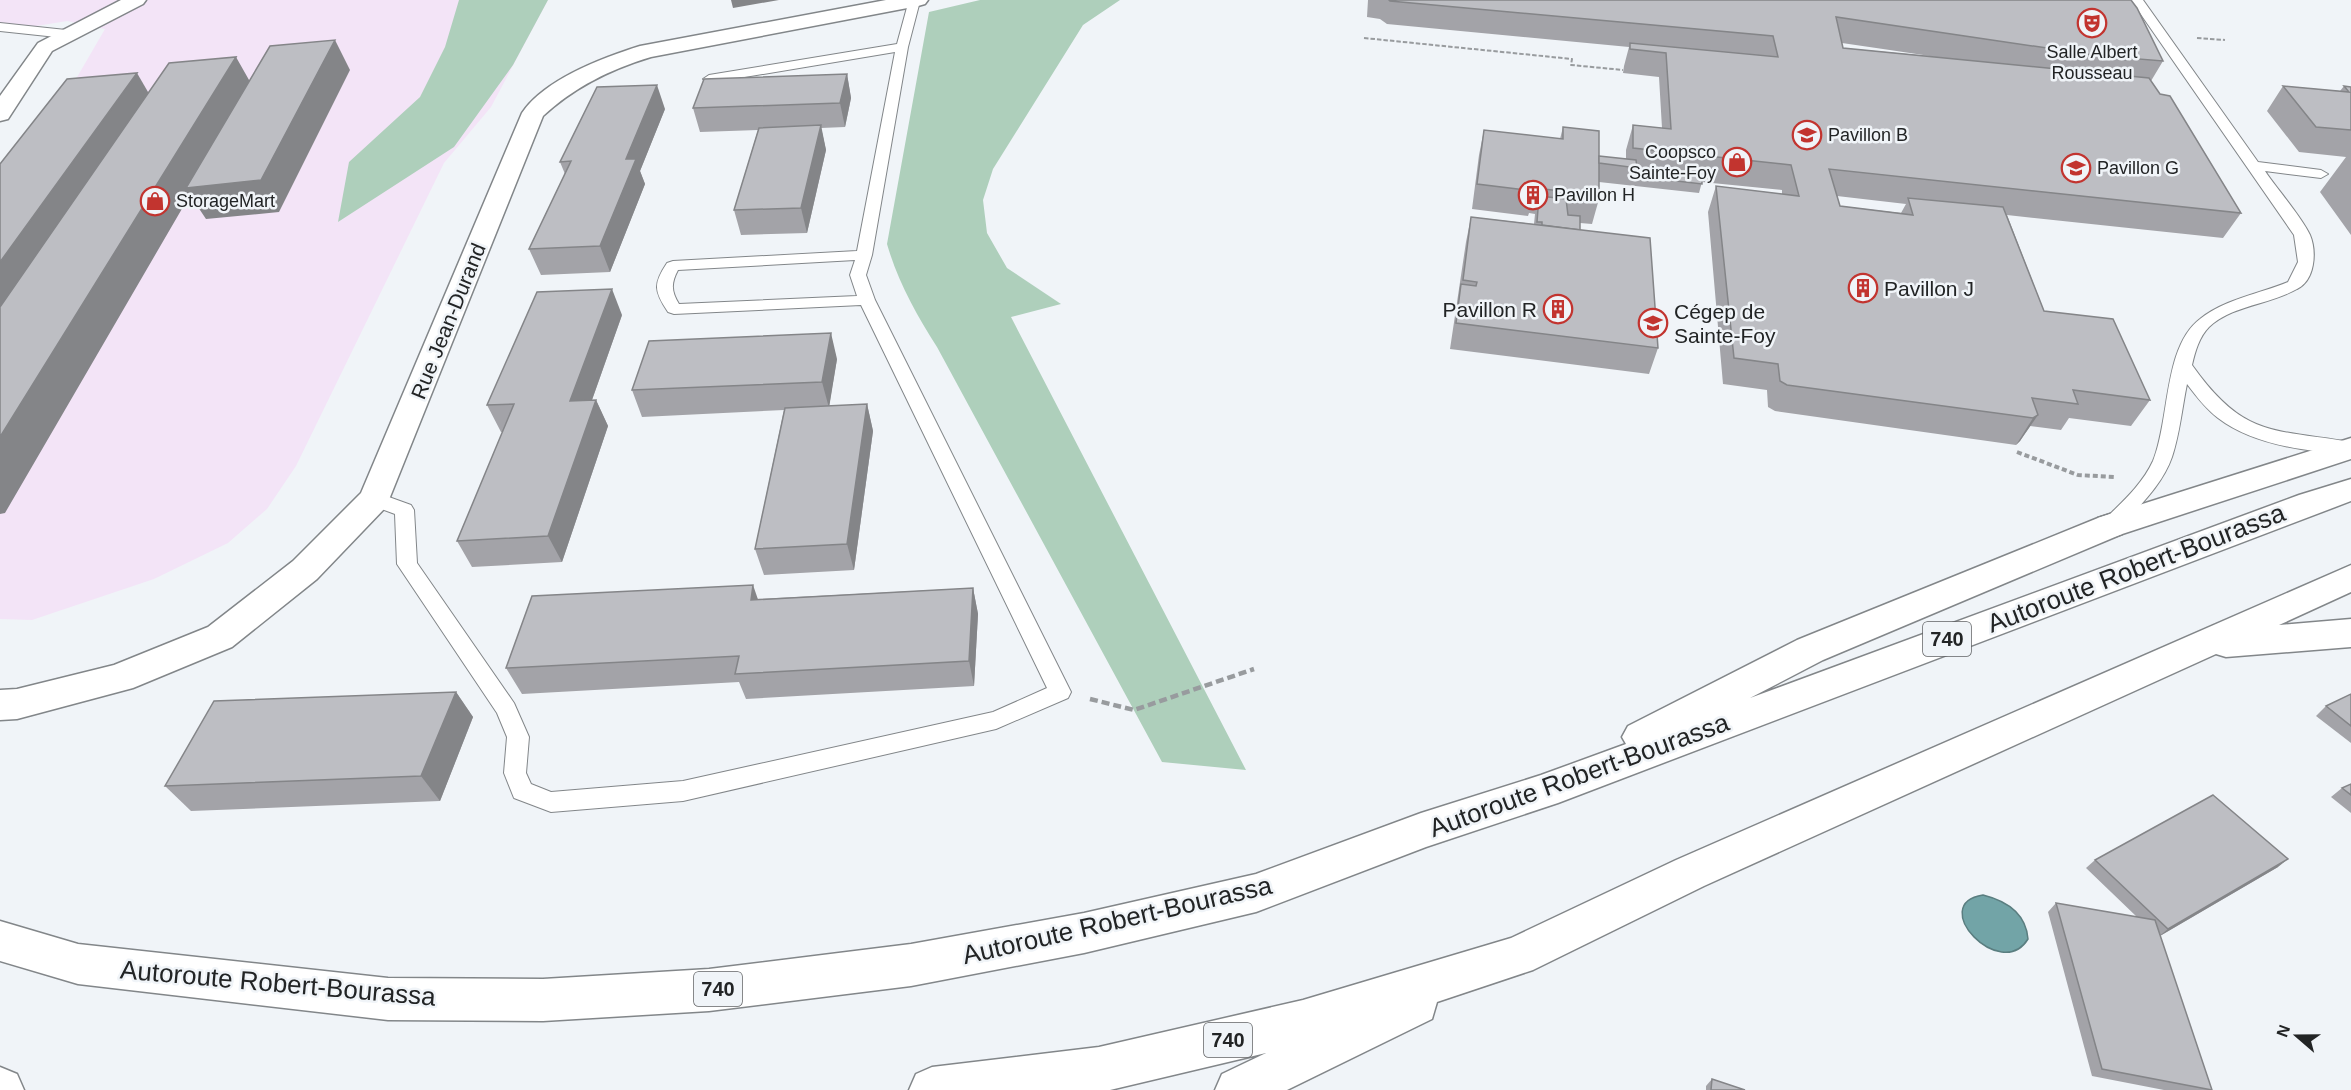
<svg xmlns="http://www.w3.org/2000/svg" width="2351" height="1090" font-family="Arial,sans-serif">
<rect width="100%" height="100%" fill="#f0f4f8"/>
<!-- industrial -->
<path fill="#f3e4f7" d="M0,0H548L491,107L444,163L296,466L267,509L228,543L154,579L32,620L0,619V185L69,91L105,29L67,21L0,32Z"/>
<!-- green -->
<g fill="#aecfbb">
<path d="M459,0H548L513,65L454,147L338,222L349,162L420,97L445,47Z"/>
<path d="M980,0H1120L1083,25L993,169L983,200L987,233L1007,268L1061,304L1011,317L1246,770L1162,762L937,347C916,314 898,282 887,244L929,12Z"/>
</g>
<!-- water -->
<path fill="#72a4a7" stroke="#5a7e80" stroke-width="1.5" d="M1983,895C2007,901 2026,914 2028,939C2001,983 1926,904 1983,895Z"/>
<g fill="none" stroke-linecap="round" stroke-linejoin="round">
<!-- service casing -->
<g stroke="#828689" stroke-width="2">
<g id="service">
<path d="M909,0L920,1L908,47L872,255L866,275L875,300L1071,692L1068,698L996,729L683,801L551,812L514,798L504,773L507,737L497,713L397,564L395,514L368,504L366,499L368,494L375,492L411,505L414,510L417,563L514,703L529,737L526,773L531,784L551,792L683,781L993,712L1047,688L861,305L674,314L668,312C654,291 653,284 667,263L673,261L857,251L895,52L709,83L703,79L709,75L897,44ZM855,260L850,275L857,296L679,304C671,291 671,283 678,270Z"/>
<path d="M2131,0H2143L2258,162L2321,170L2328,174L2321,178L2265,171C2277,189 2301,216 2310,235C2317,252 2315,280 2297,289C2269,305 2233,305 2209,327C2199,337 2195,352 2192,365C2243,437 2271,429 2351,442V454C2308,452 2253,445 2218,418C2206,409 2196,396 2187,384C2182,408 2180,433 2172,457C2162,486 2137,508 2117,531L2110,533L2103,531L2100,526L2103,521C2121,503 2142,485 2153,461C2170,421 2163,347 2200,319C2225,299 2259,294 2288,282L2298,262L2294,235Z"/>
<path d="M0,23L66,30L72,34L66,38L0,31Z"/>
</g>
</g>
<!-- minor casing -->
<g stroke="#828689" stroke-width="3">
<g id="minor">
<path d="M121,0H146L143,4L52,51L8,119L0,121V96L38,43Z"/>
<path d="M886,0H928L925,4L918,6L651,57C611,69 574,87 543,116L386,507L317,579L232,647L133,688L17,719L0,720V690L17,689L114,665L208,627L293,561L361,493L522,113C545,79 602,58 640,46Z"/>
</g>
</g>
<!-- secondary casing -->
<g stroke="#828689" stroke-width="3">
<path id="secondary" d="M2351,438V459L2110,538L2098,534L2094,526L2098,518Z"/>
</g>
<!-- motorway casing -->
<g stroke="#828689" stroke-width="3">
<g id="motorway">
<path d="M2351,479V501L1558,803L1426,847L1256,912L1084,953L911,986L709,1011L543,1021L388,1020L78,984L0,961V921L78,944L388,978L543,979L709,969L911,944L1084,913L1256,874L1421,813L1541,775L1626,744L1622,737L1628,726L1797,640L2098,518L2110,514L2122,518L2126,526L2122,534L1823,660L1750,698L2299,495Z"/>
<path d="M2351,565V592L2279,625L2351,619V647L2226,657L2216,654L1704,886L1533,970L1437,1002L1432,1019L1287,1090H1215L1222,1074L1266,1053L1110,1090H909L916,1074L932,1067L1099,1047L1303,1000L1511,938L1676,860Z"/>
<path d="M0,1067L17,1074L24,1090H0Z"/>
</g>
</g>
<!-- path-far2 -->
<g stroke="#989b9e" stroke-width="2" stroke-dasharray="4.5 2" stroke-linecap="butt">
<path d="M1364,38L1572,59L1571,65L1623,70"/>
<path d="M2197,38L2225,40"/>
</g>
<!-- path-far1 -->
<path stroke="#989b9e" stroke-width="4" stroke-dasharray="5 3" stroke-linecap="butt" d="M2017,452L2078,475L2114,477"/>
<!-- path -->
<path stroke="#989b9e" stroke-width="4.5" stroke-dasharray="8 4" stroke-linecap="butt" d="M1090,699L1134,710L1254,669"/>
<!-- service -->
<use href="#service" fill="#fff" fill-rule="evenodd"/>
<!-- minor -->
<use href="#minor" fill="#fff" fill-rule="evenodd"/>
<!-- secondary -->
<use href="#secondary" fill="#fff" fill-rule="evenodd"/>
<!-- motorway -->
<use href="#motorway" fill="#fff" fill-rule="evenodd"/>
</g>
<!-- wall -->
<g fill="#a3a3a8" fill-rule="evenodd">
<path d="M1368,0H2131L2163,61L2151,81L2241,213L2223,238L2007,215L2044,311L2150,400L2131,426L2069,418L2061,430L2030,426L2020,441L2016,445L1775,411L1768,407L1767,390L1723,384L1708,212L1716,186L1782,194V190L1702,182L1699,193L1599,182V199L1592,224L1580,223V230L1658,348L1649,374L1450,349L1466,242L1471,217L1534,224L1535,214L1529,213L1528,216L1472,209L1479,155L1484,130L1560,139L1563,127L1599,156L1626,159V150L1633,125L1662,128L1659,77L1623,73L1624,66L1629,47L1387,24L1380,19L1367,17ZM1842,43L1883,49L1930,56L1843,48ZM1837,196L1906,204L1901,213L1840,206Z"/>
<path d="M847,74L851,98L845,127L821,128L826,150L807,233L741,235L734,210L758,130L700,132L693,108Z"/>
<path d="M2283,86L2340,91L2344,86L2351,87V235L2320,192L2346,157L2299,152L2267,111Z"/>
<path d="M665,109L640,171L645,184L610,272L541,275L529,249L565,174L560,162Z"/>
<path d="M622,315L592,400H596L608,426L562,562L472,567L457,541L503,432H501L487,405Z"/>
<path d="M837,359L829,406L867,404L873,431L854,570L764,575L755,549L784,410L642,417L632,390Z"/>
<path d="M973,588L978,614L974,686L746,699L739,682L522,694L506,668L758,599Z"/>
<path d="M456,692L473,717L440,801L191,811L165,786Z"/>
<path d="M2351,694V743L2316,716L2326,706Z"/>
<path d="M2351,784V813L2331,797L2342,788Z"/>
<path d="M2095,860L2278,867L2160,936L2211,1090H2164L2092,1076L2048,912L2056,903L2137,917L2086,868Z"/>
<path d="M1712,1079L1745,1090H1706V1086Z"/>
</g>
<!-- shaded-wall -->
<g fill="#848588">
<path d="M731,0H779L733,8Z"/>
<path d="M335,40L350,70L279,212L206,219L190,195L5,513L0,514V437L236,57L253,87Z"/>
<path d="M137,73L155,104L0,332V262Z"/>
<path d="M847,74L851,98L845,127L840,103Z"/>
<path d="M657,85L665,109L640,171L645,184L610,272L600,246L626,159Z"/>
<path d="M821,125L826,150L807,233L801,208Z"/>
<path d="M612,289L622,315L582,428L570,401Z"/>
<path d="M831,333L837,359L829,408L822,382Z"/>
<path d="M596,400L608,426L562,562L548,536Z"/>
<path d="M867,404L873,431L854,570L847,544Z"/>
<path d="M2038,415L2020,441L2016,445L2033,418Z"/>
<path d="M753,585L762,611L751,600Z"/>
<path d="M973,588L978,614L974,686L969,661Z"/>
<path d="M456,692L473,717L440,801L421,776Z"/>
<path d="M2288,859L2278,867L2158,937L2168,929Z"/>
</g>
<!-- building -->
<g fill="#bdbec3" stroke="#848588" stroke-width="1.5">
<path d="M1389,0H2131L2137,8L2163,61L2127,58L2128,60L1836,17L1843,48L2149,78L2160,94L2170,96L2241,213L1829,169L1840,206L1913,215L1908,198L2003,207L2044,311L2113,319L2150,400L2073,390L2078,404L2032,398L2038,415L2033,418L1787,385L1780,381L1778,364L1734,358L1716,186L1799,196L1791,165L1633,148V125L1671,129L1666,53L1630,49V43L1778,57L1773,36L1390,1Z"/>
<path d="M335,40L261,180L186,188L270,46Z"/>
<path d="M236,57L0,437V307L169,63Z"/>
<path d="M137,73L0,262V164L67,79Z"/>
<path d="M847,74L840,103L693,108L704,79Z"/>
<path d="M657,85L626,159H636L600,246L529,249L571,161L560,162L597,87Z"/>
<path d="M2283,86L2349,92L2344,86L2351,87V130L2316,127Z"/>
<path d="M821,125L801,208L734,210L759,128Z"/>
<path d="M1563,127L1599,131V199L1570,195V192L1535,188L1534,191L1477,184L1484,130L1563,139Z"/>
<path d="M1599,156L1636,160L1637,168L1599,163Z"/>
<path d="M1636,169L1702,176V184L1634,176Z"/>
<path d="M1539,196L1566,199L1568,215L1580,216V230L1542,225V222H1537Z"/>
<path d="M1471,217L1650,238L1658,348L1456,323L1461,284L1476,286L1477,282L1463,280Z"/>
<path d="M612,289L570,401L596,400L548,536L457,541L514,404L487,405L537,292Z"/>
<path d="M831,333L822,382L632,390L649,341Z"/>
<path d="M867,404L847,544L755,549L785,408Z"/>
<path d="M753,585L751,600L973,588L969,661L735,674L739,656L506,668L532,596Z"/>
<path d="M456,692L421,776L165,786L214,701Z"/>
<path d="M2351,694V726L2326,706Z"/>
<path d="M2351,784V795L2342,788Z"/>
<path d="M2213,795L2288,859L2168,929L2095,860Z"/>
<path d="M2056,903L2155,920L2212,1090L2102,1069Z"/>
<path d="M1712,1079L1745,1090H1711Z"/>
</g>
<!-- icons -->
<defs>
<g id="theatre-ring" transform="scale(1.5)"><circle r="9.5" fill="#f0f4f8" stroke="#c2342f" stroke-width="1.5"/><path d="M-5-5.5Q0-4 5-5.5V0Q5 5 0 6Q-5 5-5 0ZM-3.3-2.5H-1v1.5H-3.3ZM1-2.5H3.3v1.5H1ZM-2.8 1Q0 5.5 2.8 1Z" fill="#c2342f"/></g>
<g id="university-ring" transform="scale(1.5)"><circle r="9.5" fill="#f0f4f8" stroke="#c2342f" stroke-width="1.5"/><path d="M0-5L7-2L0 1L-7-2ZM-4 1L0 2.5L4 1V4Q0 6-4 4Z" fill="#c2342f"/></g>
<g id="shop-ring" transform="scale(1.5)"><circle r="9.5" fill="#f0f4f8" stroke="#c2342f" stroke-width="1.5"/><path d="M-5-2.5h2.3a2.7 3.5 0 0 1 5.4 0H5L5.5 6h-11ZM-1.5-2.5h3a1.5 2.3 0 0 0-3 0Z" fill="#c2342f"/></g>
<g id="building-ring" transform="scale(1.5)"><circle r="9.5" fill="#f0f4f8" stroke="#c2342f" stroke-width="1.5"/><path d="M-4-6H4V6H1V3H-1V6H-4ZM-2.5-4.3h1.7v1.8h-1.7ZM.8-4.3h1.7v1.8H.8ZM-2.5-1h1.7V.8h-1.7ZM.8-1h1.7V.8H.8Z" fill="#c2342f"/></g>
</defs>
<g fill-rule="evenodd">
<use href="#theatre-ring" x="2092" y="23"/>
<use href="#university-ring" x="1807" y="135"/>
<use href="#shop-ring" x="1737" y="162"/>
<use href="#university-ring" x="2076" y="168"/>
<use href="#building-ring" x="1533" y="195"/>
<use href="#shop-ring" x="155" y="201"/>
<use href="#building-ring" x="1863" y="288"/>
<use href="#building-ring" x="1558" y="309"/>
<use href="#university-ring" x="1653" y="323"/>
</g>
<g text-anchor="middle" dominant-baseline="central" stroke-width="5" stroke-linejoin="round" paint-order="stroke">
<!-- far-poi labels -->
<g font-size="18" fill="#222425" stroke="#f0f4f8" text-anchor="start">
<text x="2092" y="52" text-anchor="middle">Salle Albert<tspan x="2092" dy="21">Rousseau</tspan></text>
<text x="1828" y="135">Pavillon B</text>
<text x="1716" y="152" text-anchor="end">Coopsco<tspan x="1716" dy="21">Sainte-Foy</tspan></text>
<text x="2097" y="168">Pavillon G</text>
<text x="1554" y="195">Pavillon H</text>
<text x="176" y="201">StorageMart</text>
</g>
<!-- shield labels -->
<g fill="#f0f4f8" stroke="#606264" stroke-width="1.5">
<rect x="1923" y="622" width="48" height="34" rx="4.5"/>
<rect x="694" y="972" width="48" height="34" rx="4.5"/>
<rect x="1204" y="1023" width="48" height="34" rx="4.5"/>
</g>
<g font-size="20" font-weight="bold" fill="#222425">
<text x="1947" y="639">740</text>
<text x="718" y="989">740</text>
<text x="1228" y="1040">740</text>
</g>
<!-- poi labels -->
<g font-size="21" fill="#222425" stroke="#f0f4f8" text-anchor="start">
<text x="1884" y="288">Pavillon J</text>
<text x="1537" y="309" text-anchor="end">Pavillon R</text>
<text x="1674" y="311">Cégep de<tspan x="1674" dy="24">Sainte-Foy</tspan></text>
</g>
<!-- street labels -->
<g font-size="21" fill="#222425" stroke="#f0f4f8">
<text transform="translate(448 321) rotate(-68)">Rue Jean-Durand</text>
</g>
<!-- near-street labels -->
<g font-size="26" fill="#222425" stroke="#f0f4f8">
<text transform="translate(2136 568) rotate(-21)">Autoroute Robert-Bourassa</text>
<text transform="translate(1579 775) rotate(-20)">Autoroute Robert-Bourassa</text>
<text transform="translate(1117 920) rotate(-13)">Autoroute Robert-Bourassa</text>
<text transform="translate(278 983) rotate(5)">Autoroute Robert-Bourassa</text>
</g>
</g>
<!-- north arrow -->
<g transform="translate(2297 1036) rotate(290)" stroke="#f0f4f8" stroke-width="4.5" paint-order="stroke">
<path d="M0-4.5L10 22L0 15L-10 22Z" fill="#222425"/>
<text y="-9" font-size="16" font-weight="bold" text-anchor="middle" fill="#222425">N</text>
</g>
</svg>
